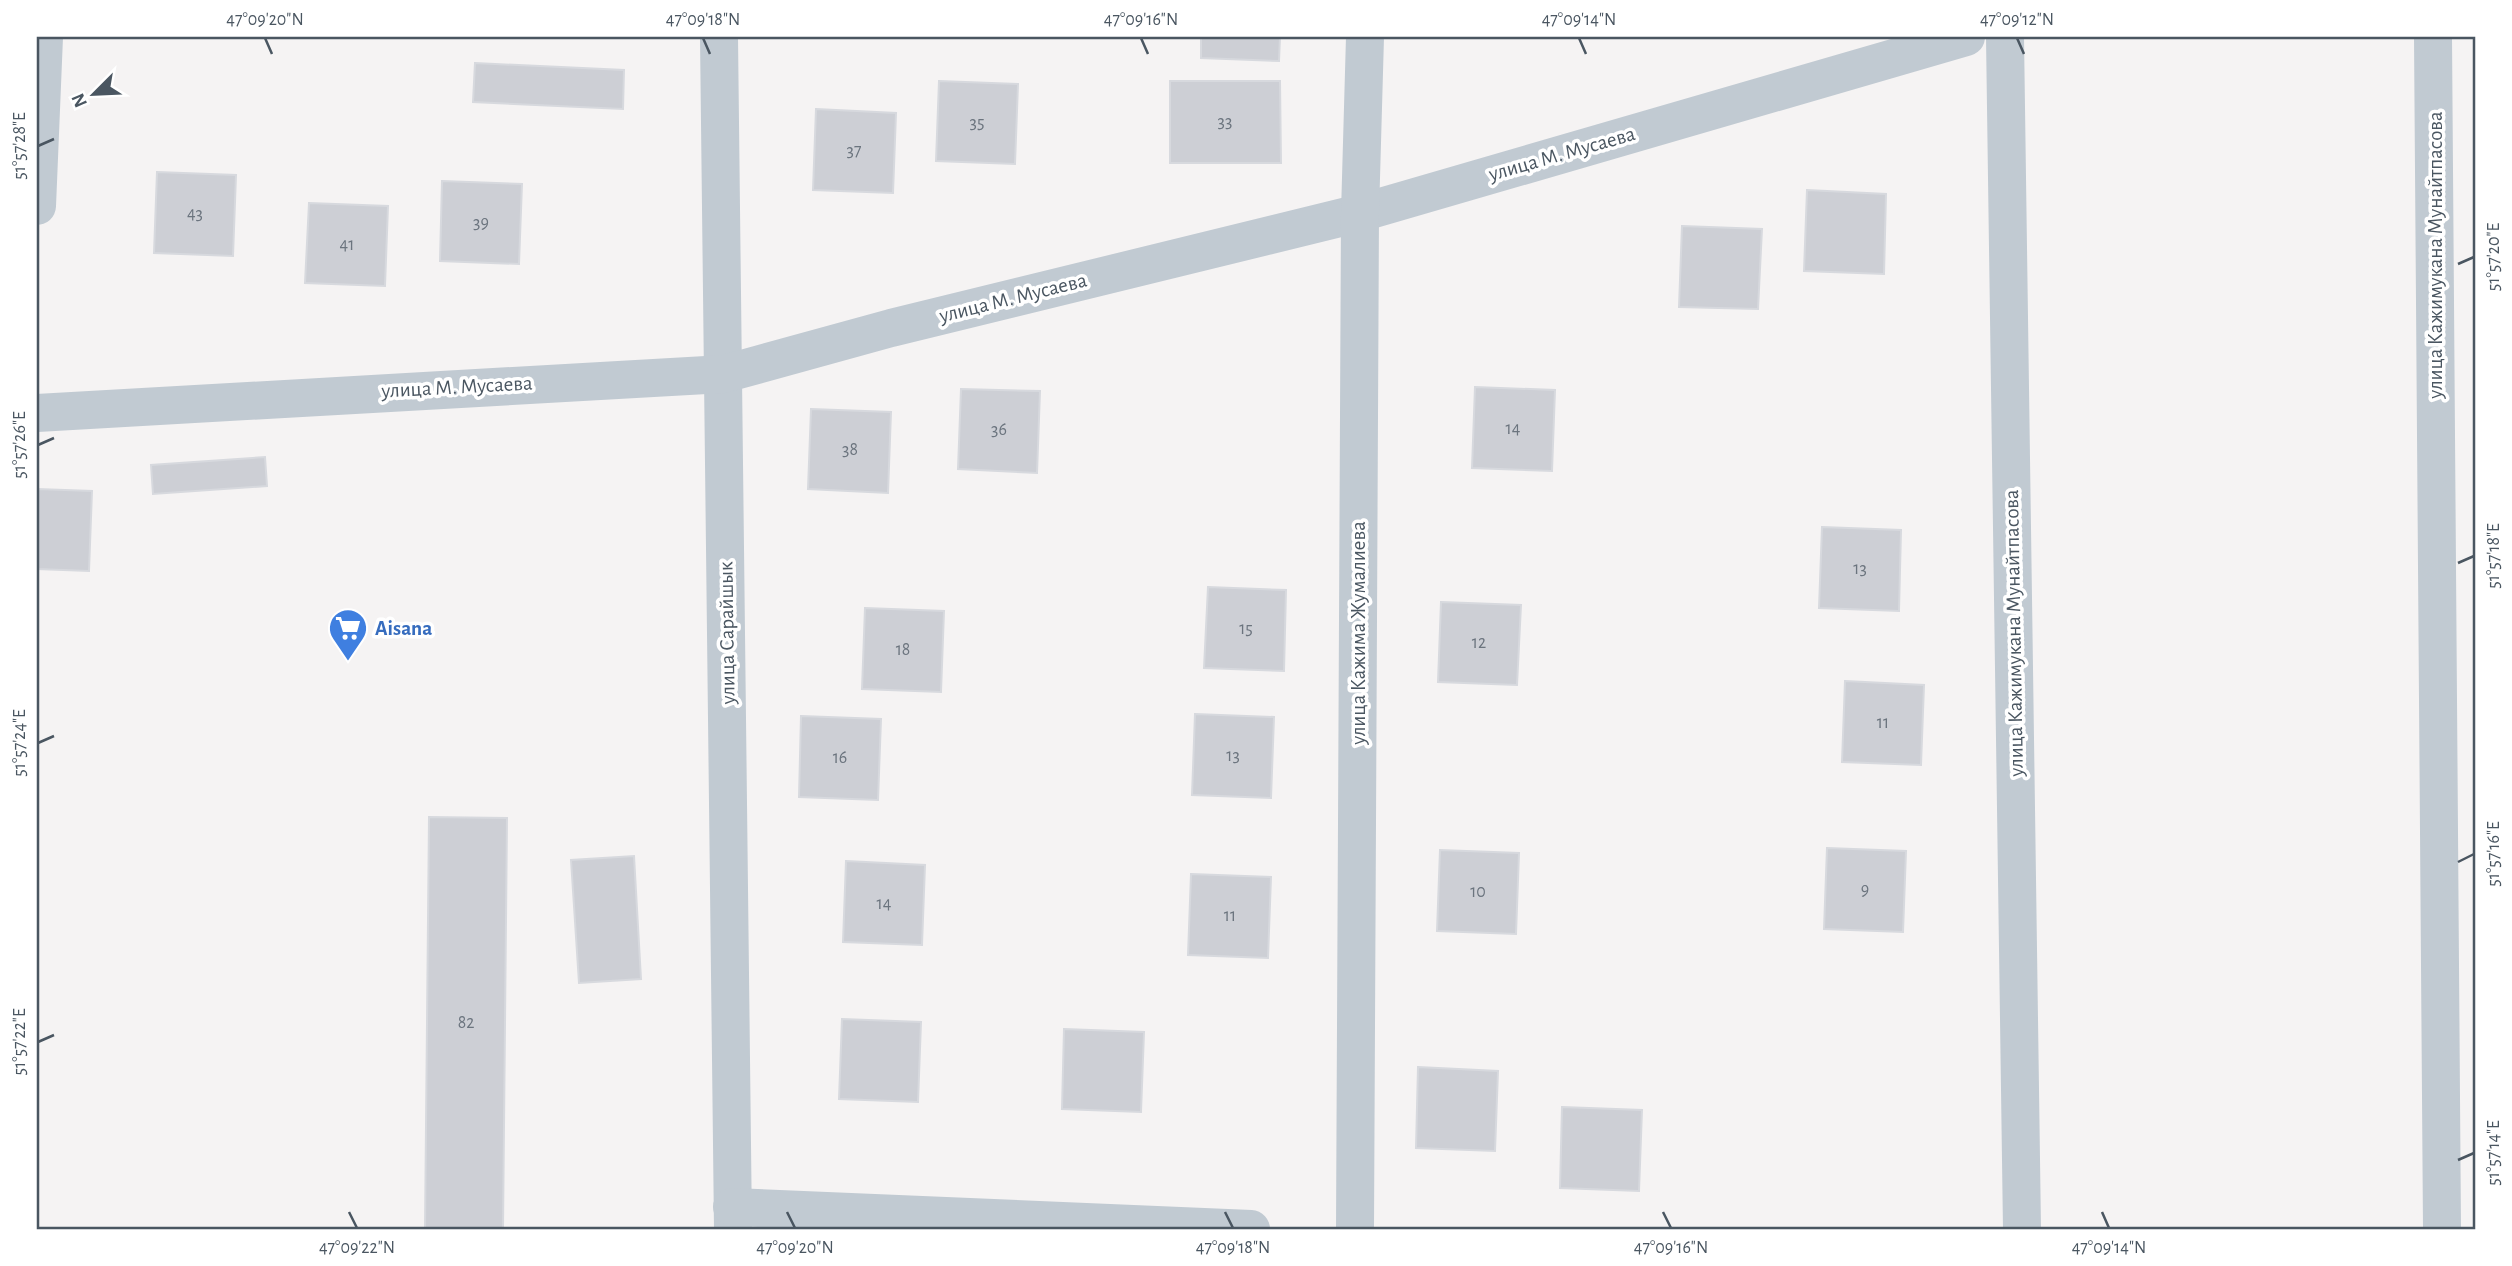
<svg xmlns="http://www.w3.org/2000/svg" width="2512" height="1266" font-family="'Alegreya Sans',sans-serif">
<rect width="100%" height="100%" fill="#f5f3f3"/>
<!-- building -->
<g fill="#cdcfd5" stroke="#d7d9de" stroke-width="2">
<path d="M1201,37H1280L1279,61L1201,58Z"/>
<path d="M475,63L624,70L623,109L473,102Z"/>
<path d="M939,81L1018,84L1015,164L936,161Z"/>
<path d="M1170,81H1280L1281,163H1170Z"/>
<path d="M816,109L896,113L893,193L813,190Z"/>
<path d="M157,172L236,175L233,256L154,253Z"/>
<path d="M442,181L522,184L519,264L440,261Z"/>
<path d="M1807,190L1886,194L1884,274L1804,271Z"/>
<path d="M309,203L388,206L385,286L305,283Z"/>
<path d="M1682,226L1762,229L1758,309L1679,307Z"/>
<path d="M1475,387L1555,390L1552,471L1472,468Z"/>
<path d="M961,389L1040,391L1037,473L958,469Z"/>
<path d="M811,409L891,412L888,493L808,489Z"/>
<path d="M265,457L267,486L153,494L151,465Z"/>
<path d="M37,489L92,491L89,571L37,569Z"/>
<path d="M1822,527L1901,530L1899,611L1819,608Z"/>
<path d="M1208,587L1286,590L1284,671L1204,668Z"/>
<path d="M1441,602L1521,605L1517,685L1438,682Z"/>
<path d="M865,608L944,611L941,692L862,689Z"/>
<path d="M1845,681L1924,685L1921,765L1842,762Z"/>
<path d="M1195,714L1274,717L1271,798L1192,795Z"/>
<path d="M801,716L881,719L878,800L799,797Z"/>
<path d="M429,817L507,818L503,1229H425Z"/>
<path d="M1827,848L1906,851L1903,932L1824,929Z"/>
<path d="M1440,850L1519,853L1516,934L1437,931Z"/>
<path d="M634,856L641,979L579,983L571,860Z"/>
<path d="M846,861L925,865L922,945L843,942Z"/>
<path d="M1191,874L1271,877L1268,958L1188,955Z"/>
<path d="M842,1019L921,1022L918,1102L839,1099Z"/>
<path d="M1064,1029L1144,1032L1141,1112L1062,1109Z"/>
<path d="M1418,1067L1498,1071L1495,1151L1416,1148Z"/>
<path d="M1562,1107L1642,1110L1639,1191L1560,1188Z"/>
</g>
<g fill="none" stroke-linecap="round" stroke-linejoin="round">
<!-- street -->
<g stroke="#c1cad2" stroke-width="38">
<path d="M719,37L733,1229"/>
<path d="M2005,37L2022,1229"/>
<path d="M2433,37L2442,1229"/>
<path d="M37,206L44,37"/>
<path d="M37,413L724,374L891,328L1360,213L1966,37"/>
<path d="M732,1207L1251,1229"/>
<path d="M1355,1229L1360,213L1365,37"/>
</g>
</g>
<!-- ticks -->
<path fill="none" stroke="#4a5661" stroke-width="2.5" d="M265,38L272,54M703,38L710,54M1141,38L1148,54M1579,38L1586,54M2017,38L2024,54M38,146L54,139M2458,264L2474,257M38,445L54,438M2458,563L2474,556M38,743L54,736M2458,862L2474,854M38,1042L54,1035M2458,1160L2474,1153M349,1212L357,1228M787,1212L795,1228M1225,1212L1233,1228M1663,1212L1671,1228M2102,1212L2109,1228"/>
<!-- icons -->
<defs>
<g id="supermarket-pin" transform="scale(2.0125)"><path d="M0 17L-7.5 6A9.5 9.5 0 1 1 7.5 6Z" fill="#3f7fe0" stroke="#fff"/><path d="M-6-5.5h2.5l.6 2H6L4.5 2H-2.5L-4.4-4H-6ZM-1.5 3.2a1.3 1.3 0 1 0 .1 0ZM3 3.2a1.3 1.3 0 1 0 .1 0Z" fill="#fff"/></g>
</defs>
<g fill-rule="evenodd">
<use href="#supermarket-pin" x="348" y="628"/>
</g>
<g text-anchor="middle" dominant-baseline="central" stroke-width="7" stroke-linejoin="round" paint-order="stroke">
<!-- number labels -->
<g font-size="18" fill="#6b747e">
<text x="1225" y="122">33</text>
<text x="977" y="123">35</text>
<text x="854" y="151">37</text>
<text x="195" y="214">43</text>
<text x="481" y="223">39</text>
<text x="347" y="245">41</text>
<text x="1513" y="429">14</text>
<text x="999" y="430">36</text>
<text x="850" y="450">38</text>
<text x="1860" y="569">13</text>
<text x="1246" y="629">15</text>
<text x="1479" y="643">12</text>
<text x="903" y="650">18</text>
<text x="1883" y="723">11</text>
<text x="1233" y="756">13</text>
<text x="840" y="758">16</text>
<text x="1865" y="890">9</text>
<text x="1478" y="892">10</text>
<text x="884" y="904">14</text>
<text x="1230" y="916">11</text>
<text x="466" y="1023">82</text>
</g>
<!-- street labels -->
<g font-size="21" fill="#4a5661" stroke="#fff">
<text transform="translate(1562 154) rotate(-16)">улица М. Мусаева</text>
<text transform="translate(2435 255) rotate(-90)">улица Кажимукана Мунайтпасова</text>
<text transform="translate(1013 298) rotate(-14)">улица М. Мусаева</text>
<text transform="translate(457 387) rotate(-3)">улица М. Мусаева</text>
<text transform="translate(727 633) rotate(-91)">улица Сарайшык</text>
<text transform="translate(1358 633) rotate(-90)">улица Кажима Жумалиева</text>
<text transform="translate(2014 633) rotate(-91)">улица Кажимукана Мунайтпасова</text>
</g>
<!-- shop labels -->
<g font-size="21" font-weight="bold" fill="#366cbe" stroke="#fff" text-anchor="start">
<text x="375" y="628">Aisana</text>
</g>
</g>
<!-- border -->
<rect width="2512" height="1266" fill="none" stroke="#ffffff" stroke-width="77"/>
<!-- north arrow -->
<g transform="translate(94 94) rotate(246)" stroke="#ffffff" stroke-width="5" paint-order="stroke">
<path d="M0-5L12 26L0 18L-12 26Z" fill="#4a5661"/>
<text y="-10" font-size="19" font-weight="bold" text-anchor="middle" fill="#4a5661">N</text>
</g>
<rect x="38" y="38" width="2436" height="1190" fill="none" stroke="#4a5661" stroke-width="2.5"/>
<g font-size="18" text-anchor="middle" fill="#4a5661">
<text x="265" y="25">47°09'20"N</text>
<text x="703" y="25">47°09'18"N</text>
<text x="1141" y="25">47°09'16"N</text>
<text x="1579" y="25">47°09'14"N</text>
<text x="2017" y="25">47°09'12"N</text>
<text transform="translate(19 146) rotate(-90)" y="6">51°57'28"E</text>
<text transform="translate(2493 257) rotate(-90)" y="6">51°57'20"E</text>
<text transform="translate(19 445) rotate(-90)" y="6">51°57'26"E</text>
<text transform="translate(2493 556) rotate(-90)" y="6">51°57'18"E</text>
<text transform="translate(19 743) rotate(-90)" y="6">51°57'24"E</text>
<text transform="translate(2493 854) rotate(-90)" y="6">51°57'16"E</text>
<text transform="translate(19 1042) rotate(-90)" y="6">51°57'22"E</text>
<text transform="translate(2493 1153) rotate(-90)" y="6">51°57'14"E</text>
<text x="357" y="1253">47°09'22"N</text>
<text x="795" y="1253">47°09'20"N</text>
<text x="1233" y="1253">47°09'18"N</text>
<text x="1671" y="1253">47°09'16"N</text>
<text x="2109" y="1253">47°09'14"N</text>
</g>
</svg>
